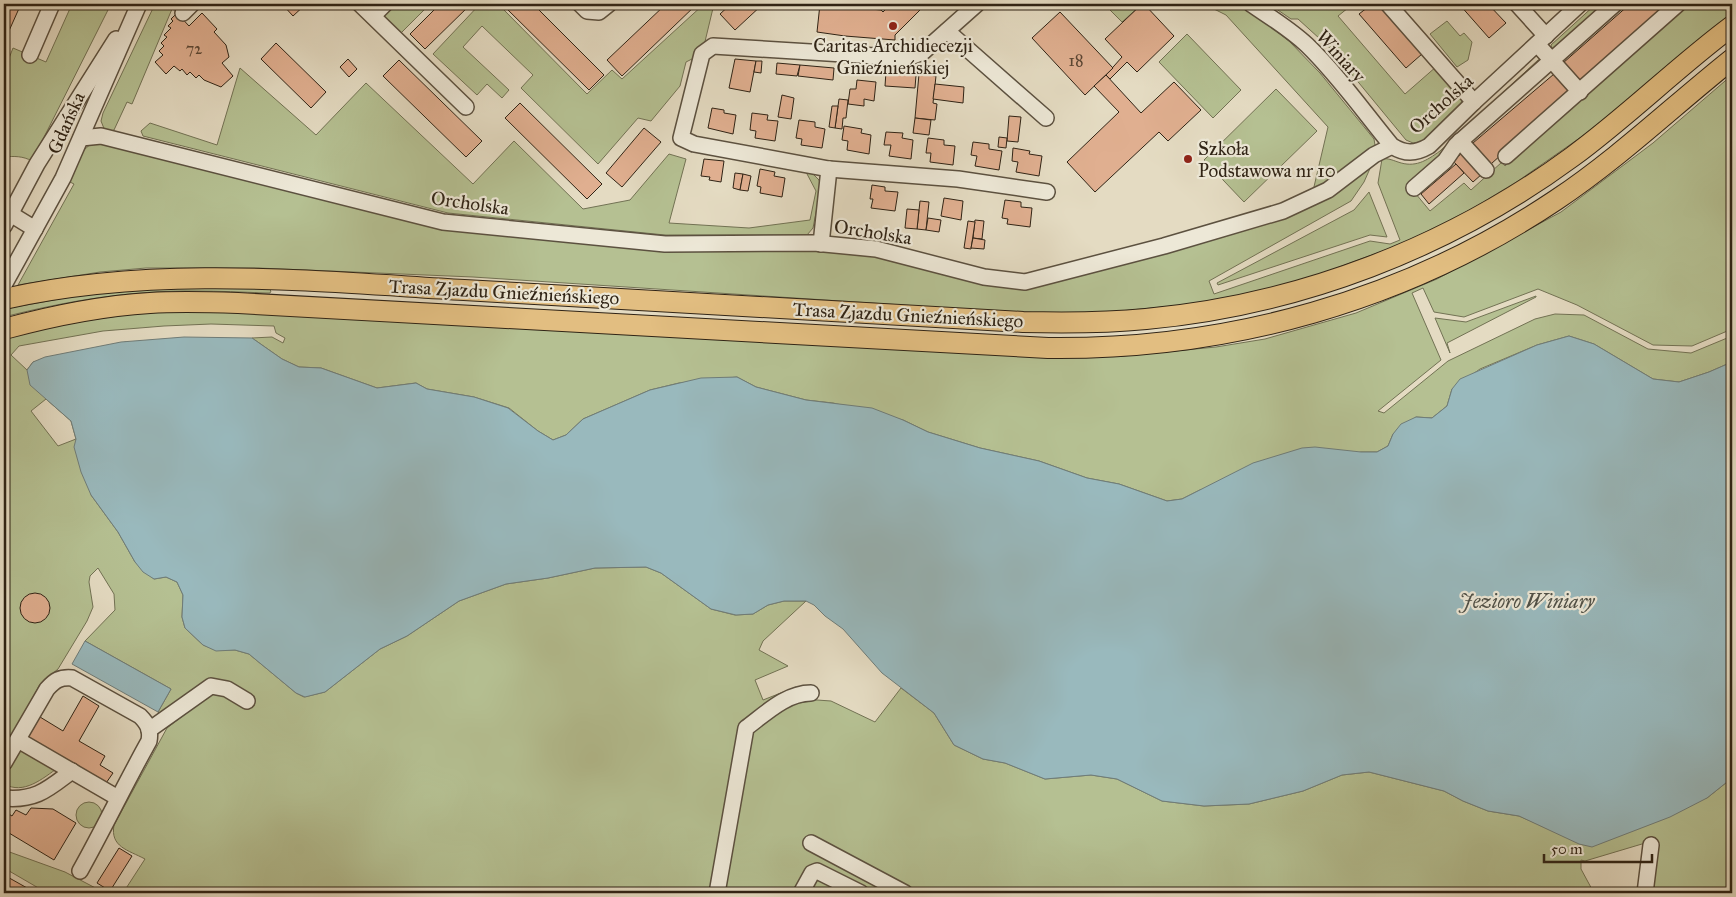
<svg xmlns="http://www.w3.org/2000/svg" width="1736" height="897" font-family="'IM FELL Great Primer',serif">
<rect width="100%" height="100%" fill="#e4dbc2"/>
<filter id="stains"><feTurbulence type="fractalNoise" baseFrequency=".004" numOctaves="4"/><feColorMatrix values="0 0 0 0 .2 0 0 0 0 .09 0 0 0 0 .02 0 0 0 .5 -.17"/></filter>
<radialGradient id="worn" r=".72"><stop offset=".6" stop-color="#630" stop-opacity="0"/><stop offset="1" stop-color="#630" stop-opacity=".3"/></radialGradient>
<!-- green -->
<g fill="#b5c092" stroke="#727254" fill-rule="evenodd">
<path d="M72,4H111L32,161C23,156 14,156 4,157V71L13,48L46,62Z"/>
<path d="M155,4H178L174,10L172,9L132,104L127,102L114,130L109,132L105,131L101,121L103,113Z"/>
<path d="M392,4H430L396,38L377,20Z"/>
<path d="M480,4H508L503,9L587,94L612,70L622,79L704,4H714L702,54L686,62L680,86L651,121L638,118L598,164L521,88L533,75L482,26L463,47L509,90L502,98L487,84L477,95L433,54Z"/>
<path d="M1104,4H1142L1122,22Z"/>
<path d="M1204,4H1234L1257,16L1289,41L1320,73L1374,139L1375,145C1363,162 1332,183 1313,191L1328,127L1226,15Z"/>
<path d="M1269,4H1353L1338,16L1405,94L1437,66L1464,96L1460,106L1421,142L1413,143L1406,140L1331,49L1298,19H1291Z"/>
<path d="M1596,4H1607L1554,51L1552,49L1551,45Z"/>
<path d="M1684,4H1732V13L1594,128L1518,181L1470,210L1402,244L1323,273L1281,286L1225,299L1184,305L1109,312L1062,314L963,309L473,277L258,268H146L100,272L18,285L74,184L68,181C75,167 80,146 97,142L442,229L815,249L874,254L1003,286L1284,216L1372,164L1364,182L1351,201L1209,281L1214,294L1370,241L1390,244L1400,240L1378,183L1382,159C1388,158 1392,160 1398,162C1415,168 1426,161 1440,151L1538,60L1542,59L1411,188L1430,211L1464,183L1471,190L1502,162L1505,166Z"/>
<path d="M1447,21L1460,36L1464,33L1472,42L1468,60L1457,67L1430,34Z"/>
<path d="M1187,34L1241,90L1213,118L1159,62Z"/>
<path d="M240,68L316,135L366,83L473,184L514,141L583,209L630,200L669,154L686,159L669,223L749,228L810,220L816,191L806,172L813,174L819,180L821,187L813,228L807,235H665L448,213L143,136L141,131L150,123L217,145Z"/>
<path d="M1732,75V329L1692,346L1653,345L1577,305L1538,289L1464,317L1434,312L1423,288L1412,293L1441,360L1378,411L1384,413L1448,361L1535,319L1555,314L1584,315L1648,349L1691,353L1732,336V362L1709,372L1679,382L1653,379L1594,344L1569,336L1537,345L1480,369L1452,389L1447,406L1432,418L1416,417L1393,434L1388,446L1377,452H1361L1200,490L1182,499L1167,501L1119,484L1087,478L1039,461L980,448L928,432L903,420L833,403L806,400L756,387L737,377L679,383L650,390L583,419L566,435L553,440L538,431L509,408L474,397L427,389L416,383L377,388L321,368L299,367L282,359L252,338L272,337L283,343L285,338L276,333L274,326L211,324L164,326L103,331L19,346L11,355L27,370L33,362L126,342L91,495L118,532L135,562L154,579L166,577L177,582L183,595L182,617L185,628L203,645L216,650H235L249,654L296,693L304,697L325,692L380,649L407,636L459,601L506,584L548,578L595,568L646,567L661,573L711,609L735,615L753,614L768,605L784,601H806L763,641L759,650L788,666L755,680L763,700L796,687L797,688L765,703L748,717L741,730L711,893H123L145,859C128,850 110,847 114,825L167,728L215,691L161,716L158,712L171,689L85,641L115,610L114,594L98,568L90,576L89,582L93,607L87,621L58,669L40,684L12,736L4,733V338L54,325L154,311L219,309L1123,356L1216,347L1265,339L1356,313L1437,279L1561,212L1653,143ZM46,399L71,421L76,439L58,446L31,411Z"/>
<path d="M1276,89L1317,131L1244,202L1204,160Z"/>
<path d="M1369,192L1387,237L1370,235L1218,285L1217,283L1354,210Z"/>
<path d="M210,286L269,289L271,291L270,293H265C242,292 219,291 196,291C132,290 66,301 4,317V309L92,293Z"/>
<path d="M1536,296V297L1447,343L1450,353L1435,318L1466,322Z"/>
<path d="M901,688L934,713L954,745L983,759L1005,763L1045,779L1091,775L1117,779L1162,801L1204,806L1249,804L1303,791L1342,775L1369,772L1444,791L1463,801L1488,811L1519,816L1547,828L1707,798L1732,778V893H1647L1652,841L1585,861L1581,860V869L1594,893H720L750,734L798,696L799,703L817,700L831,701L875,722Z"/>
<path d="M21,745L59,767C42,779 24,795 4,784V775Z"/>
<circle cx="89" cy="815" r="13"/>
<path d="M4,850L65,872L105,893H47L4,868Z"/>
</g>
<!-- water -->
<g fill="#99b9bd" stroke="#6f7d7a">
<path d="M1569,336L1594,344L1653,379L1679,382L1709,372L1732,362V778L1707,798L1670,817L1592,847L1579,844L1519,816L1488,811L1463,801L1444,791L1369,772L1342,775L1303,791L1249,804L1204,806L1162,801L1117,779L1091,775L1045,779L1005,763L983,759L954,745L934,713L882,673L843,629L825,616L814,605L806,601H784L768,605L753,614L736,615L711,609L661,573L646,567L595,568L548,578L506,584L459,601L407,636L380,649L325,692L305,697L296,693L249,654L235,650L216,651L203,645L185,628L182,617L183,595L177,582L166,577L154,579L143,572L135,562L118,532L91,495L81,472L74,447L76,439L71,421L30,385L27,370L33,362L45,357L121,342L184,337L252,338L282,359L299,367L321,368L377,388L416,383L427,389L474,397L508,408L538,431L553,440L566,435L583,419L650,390L701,378L737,377L756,387L806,400L872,408L903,420L928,432L980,448L1039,461L1087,478L1119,484L1167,501L1182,499L1253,463L1302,448L1315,447L1361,452H1377L1388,446L1393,434L1401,424L1416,417L1432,418L1447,406L1452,389L1460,379L1537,345Z"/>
<path d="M85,641L171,689L158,712L72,664Z"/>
</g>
<!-- building -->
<g fill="#e0af90" stroke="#2f2315">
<path d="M4,4H21L4,42Z"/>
<path d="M282,4H306L293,16Z"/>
<path d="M440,4H471L425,49L410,34Z"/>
<path d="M509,4H533L604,75L589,90L505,7Z"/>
<path d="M666,4H697L622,76L607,60Z"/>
<path d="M731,4H763L735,30L720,14Z"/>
<path d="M820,4H861V8L881,10L883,12L888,7L886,5L887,4H926L895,35V40L845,36L817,32Z"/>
<path d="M1142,4H1144L1174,36L1137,72L1127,62L1110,79L1106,75L1122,57L1105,39Z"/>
<path d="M1372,4H1378L1422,54L1406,68L1359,14Z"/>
<path d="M1459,4H1488L1506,23L1489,38Z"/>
<path d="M1630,4H1668L1580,82L1563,63Z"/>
<path d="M1060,12L1113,68L1085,95L1032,38Z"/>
<path d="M177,13L189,26L202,13L217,29L214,32L226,45L229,57L222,63L233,76L221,87L204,80L199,75L196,78L190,72L187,75L182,69L180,71L174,66L166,74L155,62L163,55L159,51L164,46L161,43L167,37L164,35L171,28L168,26L173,21L171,19Z"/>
<path d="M276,43L326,92L311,108L261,59Z"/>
<path d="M348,59L357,69L349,77L340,67Z"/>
<path d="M735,59L756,61L750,92L729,88Z"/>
<path d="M399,60L482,141L466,157L383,76Z"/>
<path d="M756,61H762L761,73L754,72Z"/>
<path d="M777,63L800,65L797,76L776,74Z"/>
<path d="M800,65L834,68L833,80L798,76Z"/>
<path d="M886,72L916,75L915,88L885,86Z"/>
<path d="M919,74L936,76L933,103L937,104L935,120L915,118Z"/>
<path d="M1554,74L1570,92L1491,164L1473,143Z"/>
<path d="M1106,75L1141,113L1174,82L1201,110L1168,141L1159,132L1095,192L1067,162L1119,112L1094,86Z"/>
<path d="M857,80L876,82L874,101L864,99V106L848,104L850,89H856Z"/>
<path d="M935,84L964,87L963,103L933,99Z"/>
<path d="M782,95L794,98L791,119L778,117Z"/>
<path d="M839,99L848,100L846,118H843L842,129L835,128Z"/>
<path d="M520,103L602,184L587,199L505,118Z"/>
<path d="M832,106H838L835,128L829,127Z"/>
<path d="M712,108L724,110V113L736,115L733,134L708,128Z"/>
<path d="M752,113L768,115L767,120L778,121L775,141L755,138L756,131L750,130Z"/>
<path d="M1009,116L1021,117L1018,142L1007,141Z"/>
<path d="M915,118L931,120L929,135L913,133Z"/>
<path d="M799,120L815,122V127L825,129L822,148L801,145L802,139L796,138Z"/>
<path d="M844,126L862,129L861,133L871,135L869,154L847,150L848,141L842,140Z"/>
<path d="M644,128L661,142L622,187L606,173Z"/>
<path d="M886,132L903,133L902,138L913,140L911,159L889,156L891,145H884Z"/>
<path d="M999,137L1007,138L1006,148L998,147Z"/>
<path d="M928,138L944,140V145L955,146L953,165L930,162L931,153H926Z"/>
<path d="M973,142L989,144V149L1002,151L999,170L975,166L977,156L971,155Z"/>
<path d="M1013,148L1030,151L1029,154L1042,156L1039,176L1016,172L1018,162L1012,161Z"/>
<path d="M1462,153L1482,174L1473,182L1453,161Z"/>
<path d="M704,159L724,161L721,182L709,180L710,177L701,176Z"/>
<path d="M1456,164L1464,173L1429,204L1421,194Z"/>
<path d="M760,169L775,172L774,176L785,178L782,197L760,193L761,187L757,186Z"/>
<path d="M735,173L743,174L740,190L733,188Z"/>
<path d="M743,174L751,176L748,191L740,190Z"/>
<path d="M872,185L885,187V191L898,192L895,211L871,208L873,199H870Z"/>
<path d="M944,198L963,201L961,220L941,216Z"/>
<path d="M1005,200L1021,202V207L1032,208L1030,227L1007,224L1008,219L1002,218Z"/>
<path d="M920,201L929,202L926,230L917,229Z"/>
<path d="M907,209L919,210L917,229L905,228Z"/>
<path d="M928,218L941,220L939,232L926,230Z"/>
<path d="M975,220L984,221L982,239L973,238Z"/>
<path d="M968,221L975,222L971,249L964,248Z"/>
<path d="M973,238L985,240L984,249L971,248Z"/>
<circle cx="35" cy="608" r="15"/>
<path d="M83,696L99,706L79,741L105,756L100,765L113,773L104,786L26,741L40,717L63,731Z"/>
<path d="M31,808L53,809L76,823L54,860L4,830V811L12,816L16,810L26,815Z"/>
<path d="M119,848L132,856L110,891L97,883Z"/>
<path d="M4,875L36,893H4Z"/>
</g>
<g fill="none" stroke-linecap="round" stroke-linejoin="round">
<!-- minor casing -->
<g stroke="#5c5140" stroke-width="18">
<g id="minor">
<path d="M360,4L466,107"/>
<path d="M580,4L587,11L599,12L609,4"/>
<path d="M977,4L923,52L908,58L713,46L702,54L681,138L694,144L829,169L958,179L1047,192"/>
<path d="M1251,4C1270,17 1290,29 1307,45C1338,75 1364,112 1392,146C1405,154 1415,154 1429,146L1474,102L1580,4"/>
<path d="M1388,4L1474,102"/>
<path d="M1517,4L1546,36"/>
<path d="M183,13L192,4"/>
<path d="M373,16L385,4"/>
<path d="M947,31L1046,118"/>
<path d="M1537,44L1580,92"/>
<path d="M30,55L52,4"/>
<path d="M81,138L101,136L443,222L665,244L814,243L876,249L984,277L1025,282L1164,246L1283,211L1328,190L1374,155L1392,146"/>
<path d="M1460,141L1486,170"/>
<path d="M1506,156L1678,4"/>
<path d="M1414,188L1445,161L1456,145L1615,4"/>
<path d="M4,210L35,229"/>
<path d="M4,226L37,164L116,39"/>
<path d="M821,244L829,169"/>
<path d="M4,285L63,178L139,4"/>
<path d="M149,730L211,686L227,689L247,701"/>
<path d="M18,740L118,798"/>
<path d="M4,763L47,689C55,680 60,677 72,678L140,716C148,724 151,730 149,741C125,784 104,828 80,871"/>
<path d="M4,798C36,801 48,789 72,771"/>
<path d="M811,843L905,893"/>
<path d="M717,893L746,728C765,714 786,693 811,693"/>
<path d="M801,893L812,873L817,871L861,893"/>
<path d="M1645,893L1651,845"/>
</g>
</g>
<!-- major casing -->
<g stroke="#2f2315" stroke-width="22">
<g id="major">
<path d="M4,299C156,265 310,281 464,290C650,301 836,312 1023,322C1064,323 1105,323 1146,319C1299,305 1448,248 1572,157C1628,116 1677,67 1732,26"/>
<path d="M4,329C52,316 100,306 150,303C179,301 209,302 238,303L1048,348C1229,350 1405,301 1556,200C1619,158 1673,106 1732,59"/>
</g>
</g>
<!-- minor -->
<use href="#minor" stroke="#ede8d7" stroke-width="15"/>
<!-- major -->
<use href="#major" stroke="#e2be81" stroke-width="20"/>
</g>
<!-- markers -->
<g fill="#8f2418" stroke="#ede8d7" stroke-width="2">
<circle cx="893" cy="26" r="5"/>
<circle cx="1188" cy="159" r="5"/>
</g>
<g text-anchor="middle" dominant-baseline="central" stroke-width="4.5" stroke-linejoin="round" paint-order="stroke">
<!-- number labels -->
<g font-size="16" fill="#5b4634">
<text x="194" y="48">72</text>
<text x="1076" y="60">18</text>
</g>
<!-- poi labels -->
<g font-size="19" fill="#2f2315" stroke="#ede8d7">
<text x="893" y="45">Caritas Archidiecezji<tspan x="893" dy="22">Gnieźnieńskiej</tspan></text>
<text x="1198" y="148" text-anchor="start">Szkoła<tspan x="1198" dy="22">Podstawowa nr 10</tspan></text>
</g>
<!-- street labels -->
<g font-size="19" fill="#2f2315" stroke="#ede8d7">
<text transform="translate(1341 56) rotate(48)">Winiary</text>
<text transform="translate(1441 104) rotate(-42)">Orcholska</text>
<text transform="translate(66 123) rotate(-66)">Gdańska</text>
<text transform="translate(470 203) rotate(8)">Orcholska</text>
<text transform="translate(873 232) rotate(9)">Orcholska</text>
<text transform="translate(504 292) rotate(3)">Trasa Zjazdu Gnieźnieńskiego</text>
<text transform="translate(908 315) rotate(3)">Trasa Zjazdu Gnieźnieńskiego</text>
</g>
<!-- water labels -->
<g font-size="20" font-style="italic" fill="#4f5047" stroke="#ede8d7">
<text x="1527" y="601">Jezioro Winiary</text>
</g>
</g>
<!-- margin -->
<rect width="1736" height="897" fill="none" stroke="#e4dbc2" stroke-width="20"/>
<rect x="5" y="5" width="1726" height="887" fill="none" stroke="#2f2315" stroke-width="2.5"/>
<rect x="10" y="10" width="1716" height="877" fill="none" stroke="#2f2315"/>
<!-- scale -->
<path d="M1544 854v8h108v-8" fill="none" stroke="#2f2315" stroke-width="2.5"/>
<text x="1551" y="854" font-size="15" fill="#2f2315" stroke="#ede8d7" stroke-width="4" paint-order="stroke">50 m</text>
<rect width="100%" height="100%" filter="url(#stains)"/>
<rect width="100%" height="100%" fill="url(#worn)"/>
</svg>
